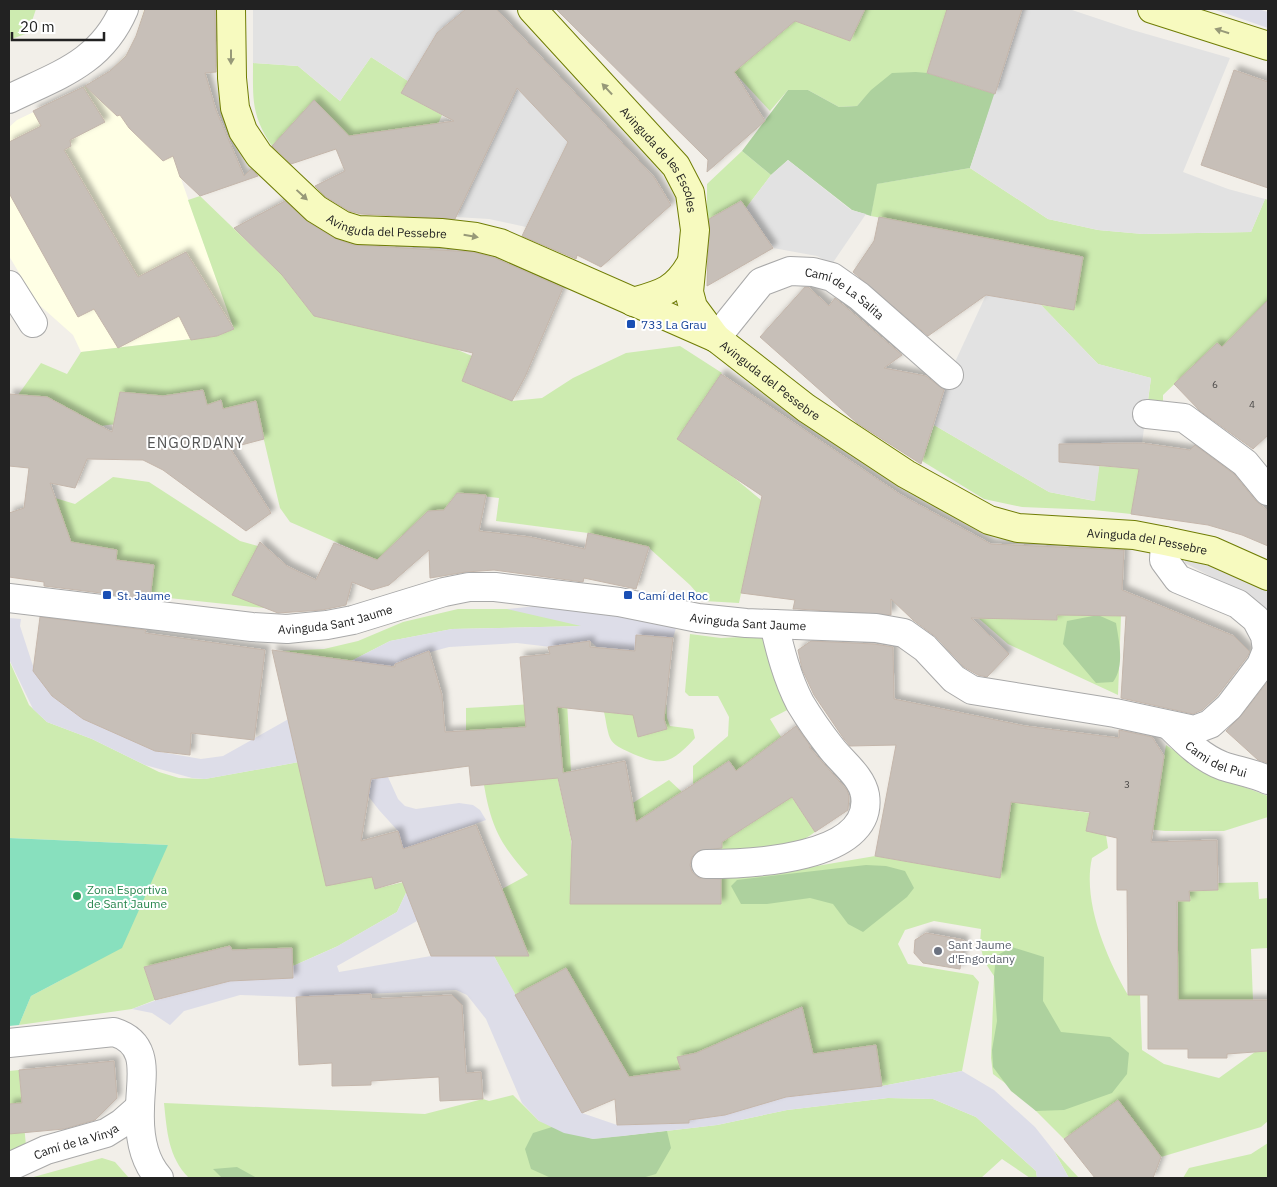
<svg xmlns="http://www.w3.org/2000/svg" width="1277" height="1187" font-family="'IBM Plex Sans',sans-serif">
<defs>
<filter id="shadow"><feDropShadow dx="4.5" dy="-4.5" stdDeviation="2.5" flood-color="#0004"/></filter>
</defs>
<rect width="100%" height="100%" fill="#f2efe9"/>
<!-- residential -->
<path fill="#e0dfdf" d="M1190,556L1268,592V620L1256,600L1185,563V558Z"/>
<!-- education -->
<path fill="#ffffe5" d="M144,9H170L173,74V156L234,329L217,336L81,352L73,335L37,303L9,256V127L17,120L73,93L110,71L126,55L136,36Z"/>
<!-- grass -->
<g fill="#cdebb0">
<path d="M9,9H36L28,33L9,40Z"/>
<path d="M865,9H947L927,73C899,72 875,85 857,106L839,107L808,90H788L770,111L734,72L795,21L850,41Z"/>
<path d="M371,57L408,81L401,93L442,115L438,124L353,140L314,101L272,146C251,115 253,99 253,63L298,66L340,101Z"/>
<path d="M742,151L771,175L746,208L741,201L707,220V184Z"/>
<path d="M970,168L1048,219L1098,230L1143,234L1251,232L1265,199L1268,200V300L1222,347L1217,343L1163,395V401H1148L1151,378L1098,364L1041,305L1074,310L1082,257L871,216L876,184Z"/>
<path d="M200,196L282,275L314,316L453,348L472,356L462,381L512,401L542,398L573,378L626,353L680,346L722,373L677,439L732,476L761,500L739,603L704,601L690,585L648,547L588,533L496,521L499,498L457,493L444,510L428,512L377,560L290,522L280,508L255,402L223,409L207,405L202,390L163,396L120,392L116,424L100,426L47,397L18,395L41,363L67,374L81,352L217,336L234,329L188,200Z"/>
<path d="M934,425L1049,492L1094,501L1099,466L1139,469L1131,514L1094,510L1022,507L984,499L922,461Z"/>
<path d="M113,477L149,482L240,541L258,546L264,608L150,596L154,565L116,560L117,550L71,542L55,498L75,504Z"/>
<path d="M973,602L1004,619L1056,620L1058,614L1121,616L1118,695L1008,644L968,609Z"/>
<path d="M458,609H510L586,626L452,629L390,641L351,661L280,651L324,649L358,641L403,622Z"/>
<path d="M690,634L721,638L762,636L791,708L770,719L781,737L762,752L815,832C785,855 740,853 703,854L765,814L729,761L693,785V766L728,736L729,717L718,696H689L685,692Z"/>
<path d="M9,660L29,705L47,722L92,739L159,772L179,778L205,779L299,762L372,877L375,889L412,880L397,912L338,946L293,966L291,948L232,950L230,946L144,967L155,1000L132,1009L19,1025L31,996L67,977L168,845L9,838Z"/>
<path d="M627,697L666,701L667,718L670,726L693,729L695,738C670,765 662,767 629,752C622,749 613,745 610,738C607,731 606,720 604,712L625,714Z"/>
<path d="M567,702L571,772L557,775L571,839V904H720L721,878L811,867L875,856L1000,878L1011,801L1090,813L1087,830L1106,835L1108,848L1092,858C1082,901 1107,959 1128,995H1140L1142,1050L1164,1064L1219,1078L1255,1052L1268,1051V1121L1261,1127L1161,1157L1118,1100L1064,1139L1017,1092L993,1074L991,1058L994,976L984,961L980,944L981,929L934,921L905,930L898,944L908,964L973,975L979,982L962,1071L882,1086L875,1045L813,1054L801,1007L696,1053L677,1057L681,1070L629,1077L566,968L515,995L494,956L523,941L502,889L528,875C500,844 491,826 484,785L537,748L561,746L558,712L525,714L527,741L466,731V708Z"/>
<path d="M1166,745L1210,774L1268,796V817L1224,831H1165L1128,827L1154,818Z"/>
<path d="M669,780L682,792L637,829L633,803Z"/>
<path d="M1258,882L1259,899L1268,898V948L1251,949L1253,1001L1178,1000V901H1190L1189,891L1218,890V883Z"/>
<path d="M19,1070L26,1146L9,1152V1071Z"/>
<path d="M513,1095L539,1121L623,1136L717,1125L787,1110L888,1098L933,1099L976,1117L1036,1171L1037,1178H1030L1002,1159L981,1178H189C168,1157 167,1131 164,1103L425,1114L483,1099L489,1101Z"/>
<path d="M1268,1143V1178H1183L1189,1168L1251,1154Z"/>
<path d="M1054,1151L1079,1178H1069Z"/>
<path d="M102,1158L115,1162L129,1178H30Z"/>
</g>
<!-- forest -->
<g fill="#add19e">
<path d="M916,72L927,73L995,94L970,168L877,184L871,216L852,210L788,160L771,175L742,151L788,90H808L839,107L857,106L871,90L892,73Z"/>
<path d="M1098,615L1116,623C1119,642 1125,666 1113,682L1096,683L1063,644L1067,621Z"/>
<path d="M866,865L886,866L905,871L914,888L907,897L863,932L848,924L833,904L810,898L767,904H741L731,886L737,880Z"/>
<path d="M1012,947L1044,957L1043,1001L1061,1032L1110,1037L1129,1053L1127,1074L1112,1093L1064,1110L1036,1111L1011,1091L993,1067L992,1050L997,1021L994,976L996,956Z"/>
<path d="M552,1127L593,1139L667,1131L671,1148L656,1174L642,1178H551L531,1169L525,1149L533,1133Z"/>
<path d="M237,1167L257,1178H222L213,1169Z"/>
</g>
<!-- pitch -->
<path fill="#88e0be" d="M9,838L168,845L122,948L31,996L19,1025L9,1026Z"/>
<!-- parking -->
<g fill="#e2e2e2">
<path d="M253,9H466L437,33L408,81L371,57L340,101L298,66L253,63Z"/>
<path d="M1022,9H1069L1129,29L1230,58L1183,172L1228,189L1265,199L1251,232L1143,234L1098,230L1048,219L970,168Z"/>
<path d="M517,88L568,142L526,227L489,219L456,217Z"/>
<path d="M788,160L851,210L866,214L832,264L817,256L773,248L746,208L771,175Z"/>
<path d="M986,295L1041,305L1098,364L1151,378L1142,443L1102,444L1095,501L1049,492L934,425L949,375Z"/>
</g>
<!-- plaza -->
<g fill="#dddde8">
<path d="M1213,9H1258L1268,12V28Z"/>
<path d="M536,606L611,614L676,628L673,638L637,635L635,651L597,647L590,641L551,647L517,643L449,647L423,654L362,677L388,777L398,799L405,806L416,809L459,803L473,805L480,810L486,820L418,844L424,899L417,921L337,966L339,972L431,956H494L582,1113L617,1125L689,1123V1120L725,1115L786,1097L882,1086L962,1071L994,1090L1035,1127L1054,1151L1069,1178H1037L1036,1171L976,1117L933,1099L888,1098L787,1110L717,1125L623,1136L593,1139L564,1133L539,1121L522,1103L486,1019L467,995L456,990L296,997L240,995L184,1011L170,1025L152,1013L132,1009L157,1000L230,981L293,978V966L336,947L397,912L412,880L398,831L379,810L347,769L299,762L205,779L192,778L145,765L92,739L47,722L33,709L9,659V618L21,619L20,626L34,669L52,696L83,719L155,751L201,759L223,756L301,712L351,661L390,641L452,629L581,626L507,609Z"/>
</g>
<!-- building -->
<g fill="#c7bfb8" stroke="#c4b6ab" filter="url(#shadow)">
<path d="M145,9H215L216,72L205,73L216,110L244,176L251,169L258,176L200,196L180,177L173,156L163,161L129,128L120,115L117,116L85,86L110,71L126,56L136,36Z"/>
<path d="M466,9H496L654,177L671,205L601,267L577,255L576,259L522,236L568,142L517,88L455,219L361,214L349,211L326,197L315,186L345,171L336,149L291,164L272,146L314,100L349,136L454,121L401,93L437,33Z"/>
<path d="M556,9H865L850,41L795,21L734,72L765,121L707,172L708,160Z"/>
<path d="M947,9H1022L995,94L927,73Z"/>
<path d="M1234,70L1268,82V188L1201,165Z"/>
<path d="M83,87L105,122L70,140L71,146L64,150L138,277L186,252L234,329L217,336L191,340L179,316L118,348L94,309L78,317L9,193V142L41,126L33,111Z"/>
<path d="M285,201L308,222L334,238L353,245L473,252L495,258L563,288L525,377L512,401L462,381L473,353L314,316L282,275L234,228Z"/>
<path d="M741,201L773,248L707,286L709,219Z"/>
<path d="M879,217L1083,257L1074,310L986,295L928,336L853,272L874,241Z"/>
<path d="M805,287H808L829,306L835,298L902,355L884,368L926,376L944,390L921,464L857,423L760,337Z"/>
<path d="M1268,300V435L1253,449L1200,411L1174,384L1217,343L1222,347Z"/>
<path d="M721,374L901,495L991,544L1124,550L1122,590L1234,636L1250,652L1247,657L1217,696L1202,710L1193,714L1121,698L1126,616L1057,615V620L971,618L1009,654L987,677L978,675L964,667L936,637L913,620L891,599V615L797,609H793L795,600L741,593L762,496L677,439Z"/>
<path d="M203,390L207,405L221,400L223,409L256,401L264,439L230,448L271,513L246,531L163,470L143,460L87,459L75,488L50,483L71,542L117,550L116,560L154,565L150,599L44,586V582L9,577V513L24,508L29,468L9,466V394L47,397L112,432L120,392L163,396Z"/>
<path d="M1142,443L1190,450L1195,445L1234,474L1256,501L1268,511V546L1242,535L1208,525L1131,514L1139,469L1059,462V444Z"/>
<path d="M457,493L486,495L479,531L530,537L585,549L588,533L649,547L636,589L584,578L583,582L494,570L466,572L430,578L429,550L389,585L372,590L352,582L346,605L322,610L278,613L232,595L260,542L287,566L316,580L334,543L377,560L428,511L444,510Z"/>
<path d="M40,617L146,630L145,633L265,650L254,740L191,733L190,755L155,751L83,719L52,696L33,671Z"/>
<path d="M636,635L673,638L664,719L667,729L638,737L633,715L557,707L563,773L625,761L636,822L729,761L736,771L796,726L811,747H809L847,790L849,796L848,810L815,832L792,797L722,842V848L698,851L692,857L690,865L692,872L699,878L721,879V904H570L572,841L558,778L471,786L469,766L371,779L361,841L398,831L403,849L476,825L529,956H431L402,881L375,889L372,877L326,886L272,650L395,667V664L429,651L442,695L445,732L526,727L520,657L550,654L548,647L590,641V647L635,651Z"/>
<path d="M811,641L874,644L893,647L894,699L1025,726L1119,738V730L1152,737L1164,756L1151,842L1217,840L1218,890L1189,891L1190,901H1177L1178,1000H1268V1051L1227,1054V1058H1188V1049H1148V995H1128L1127,890H1117V838L1086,831L1090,812L1011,802L1000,878L875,856L896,745L850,746L844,739L814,695L802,669L798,650Z"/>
<path d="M1268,681V763L1258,760L1226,731L1241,716Z"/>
<path d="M926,933L964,940L960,969L923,963L914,953L915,940Z"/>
<path d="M230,946L232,950L292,948L293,978L230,981L155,1000L144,967Z"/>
<path d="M566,968L629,1077L681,1070L677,1057L696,1053L802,1007L813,1054L876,1045L882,1086L786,1097L725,1115L689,1120V1123L617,1125L615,1099L582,1113L515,995Z"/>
<path d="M371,994V999L452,995L462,1005L466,1073L481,1072L483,1099L440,1101L439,1077L371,1081V1085L332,1086V1063L299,1065L296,997Z"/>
<path d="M114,1061L117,1098L95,1120L64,1129L9,1134V1104L22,1103L19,1070Z"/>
<path d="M1118,1100L1161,1157L1153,1178H1095L1064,1139Z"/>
</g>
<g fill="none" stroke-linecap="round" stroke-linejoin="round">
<!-- street casing -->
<g stroke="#a9a9a9" stroke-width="30">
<g id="street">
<path d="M9,99C58,75 101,63 124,9"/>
<path d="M9,285L33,323"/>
<path id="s1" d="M716,338L761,282L790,271L813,272L832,277L859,296L949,375"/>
<path d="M1147,414L1184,418L1245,463L1268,491"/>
<path id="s2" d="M9,598L252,627L287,629L327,625L353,620L444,592L469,587H495L619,602L698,618L746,623L876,628L904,633L925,648L954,679L972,690L1115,713L1194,730L1210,724L1229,707L1261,665L1267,650L1265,636L1256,619L1238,604L1178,579L1164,560L1165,541"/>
<path id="s3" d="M1170,726C1186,742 1202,758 1223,766C1238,771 1253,773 1268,780"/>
<path d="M706,864C747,864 875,860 865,795C862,777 843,763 832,749C821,735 809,718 800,703C787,678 780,650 774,624"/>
<path d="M9,1043L114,1032C152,1044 140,1078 140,1109C139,1133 142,1159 159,1178"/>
<path id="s4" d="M9,1167L46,1150L106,1133L122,1123L139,1108"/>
</g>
</g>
<!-- secondary casing -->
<g stroke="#707d05" stroke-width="30">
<g id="secondary">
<path id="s5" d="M231,9L232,78L235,108L243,131L259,155L316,209L342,225L358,230L441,233L476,237L500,243L716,338L806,408L906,474L989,520L1018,528L1134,535L1165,541L1212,551L1268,576"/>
<path id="s6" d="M532,9L676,166L690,193L695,230L689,292L693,307L716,338"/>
<path d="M1152,9L1268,46"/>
<path d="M633,302C661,294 675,291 690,265"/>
</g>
</g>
<!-- street -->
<use href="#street" stroke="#fff" stroke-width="28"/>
<!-- secondary -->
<use href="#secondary" stroke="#f7fabf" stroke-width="28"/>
</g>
<!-- one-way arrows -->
<defs><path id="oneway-solid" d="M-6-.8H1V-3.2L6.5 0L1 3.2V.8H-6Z" transform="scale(1.25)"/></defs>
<g fill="#979978">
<use href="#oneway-solid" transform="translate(1222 31) rotate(-162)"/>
<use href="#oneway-solid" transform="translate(231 57) rotate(90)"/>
<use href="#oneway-solid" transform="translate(607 89) rotate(-133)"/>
<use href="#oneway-solid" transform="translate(302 195) rotate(43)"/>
<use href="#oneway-solid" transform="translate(471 236) rotate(10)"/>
</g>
<!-- markers -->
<g fill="#1a4fb4" stroke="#fff" stroke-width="2">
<rect x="626" y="319" width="10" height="10" rx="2.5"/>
<rect x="102" y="590" width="10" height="10" rx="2.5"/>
<rect x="623" y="590" width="10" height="10" rx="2.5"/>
</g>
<circle fill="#2e9e5b" stroke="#fff" stroke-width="2" cx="77" cy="896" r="5"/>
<circle fill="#6b7280" stroke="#fff" stroke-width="2" cx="938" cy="951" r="5"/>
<g text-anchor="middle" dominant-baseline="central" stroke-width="4" stroke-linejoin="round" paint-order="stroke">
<!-- number labels -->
<g font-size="10" fill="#4b4948">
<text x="1215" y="384">6</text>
<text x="1252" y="404">4</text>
<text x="1127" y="784">3</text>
</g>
<!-- street labels -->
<g font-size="12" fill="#222" stroke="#fff">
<text stroke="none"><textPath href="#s6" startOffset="199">Avinguda de les Escoles</textPath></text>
<text stroke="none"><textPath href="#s5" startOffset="306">Avinguda del Pessebre</textPath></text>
<text stroke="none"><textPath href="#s1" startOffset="164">Camí de La Salita</textPath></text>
<text stroke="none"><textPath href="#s5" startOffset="726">Avinguda del Pessebre</textPath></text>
<text stroke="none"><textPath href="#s5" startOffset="1146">Avinguda del Pessebre</textPath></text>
<text stroke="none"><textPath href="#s2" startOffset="329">Avinguda Sant Jaume</textPath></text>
<text stroke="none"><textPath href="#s2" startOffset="749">Avinguda Sant Jaume</textPath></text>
<text stroke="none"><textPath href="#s3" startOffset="58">Cami del Pui</textPath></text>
<text stroke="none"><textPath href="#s4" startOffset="72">Camí de la Vinya</textPath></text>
</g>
<!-- transit labels -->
<g font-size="12" fill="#164399" stroke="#fff" text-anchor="start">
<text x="641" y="324">733 La Grau</text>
<text x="117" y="595">St. Jaume</text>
<text x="638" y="595">Camí del Roc</text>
</g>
<!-- leisure labels -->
<g font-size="12" fill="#27864d" stroke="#fff" text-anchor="start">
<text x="87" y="889">Zona Esportiva<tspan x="87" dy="14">de Sant Jaume</tspan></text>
</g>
<!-- worship labels -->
<g font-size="12" fill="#5b616d" stroke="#fff" text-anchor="start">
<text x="948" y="944">Sant Jaume<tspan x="948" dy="14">d'Engordany</tspan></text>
</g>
<!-- quarter labels -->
<g font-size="15" letter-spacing="1" fill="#555" stroke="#fff">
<text x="196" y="442">ENGORDANY</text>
</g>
</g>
<!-- border -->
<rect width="1277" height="1187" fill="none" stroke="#222222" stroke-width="20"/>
<!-- scale -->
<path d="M12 32v8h92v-8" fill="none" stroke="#222222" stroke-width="2.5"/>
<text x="20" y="32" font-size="15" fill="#222222" stroke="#ffffff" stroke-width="4" paint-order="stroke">20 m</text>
</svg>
